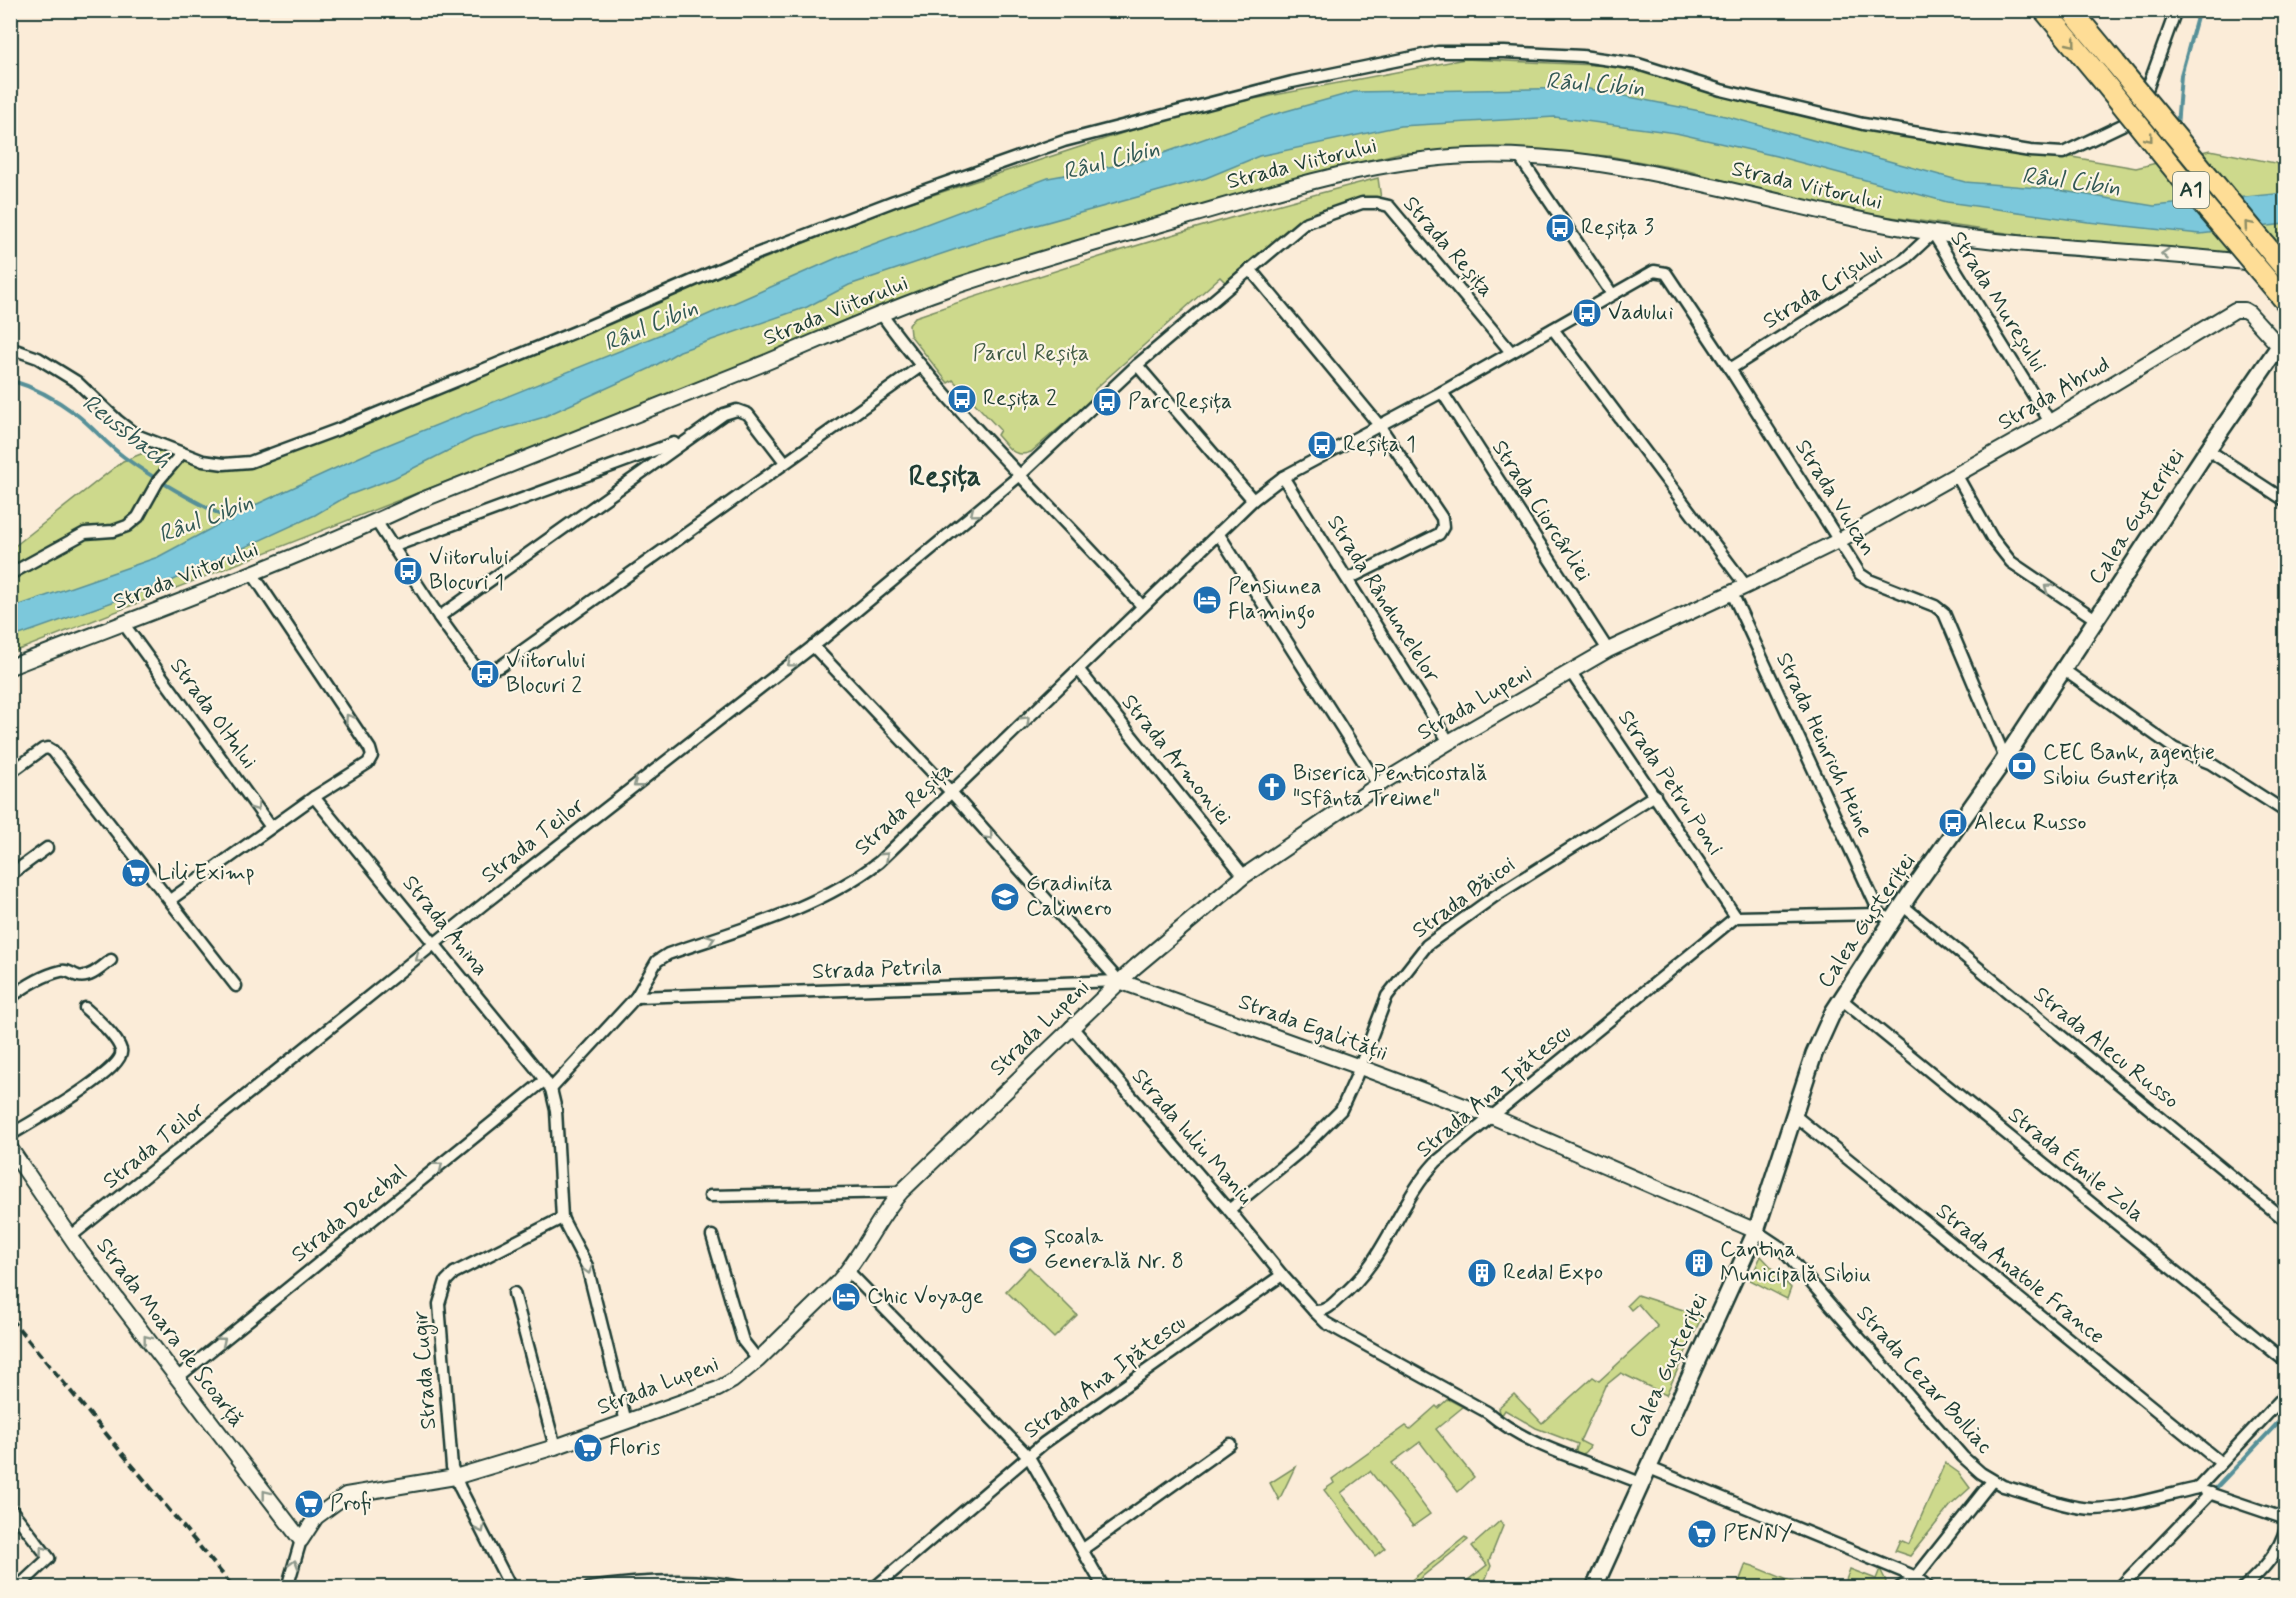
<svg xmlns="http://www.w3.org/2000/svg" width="2296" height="1598" font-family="Mynerve,sans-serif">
<rect width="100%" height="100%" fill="#fbecd8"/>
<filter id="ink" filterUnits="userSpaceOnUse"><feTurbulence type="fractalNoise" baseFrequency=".0167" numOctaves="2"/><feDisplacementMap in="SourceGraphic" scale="12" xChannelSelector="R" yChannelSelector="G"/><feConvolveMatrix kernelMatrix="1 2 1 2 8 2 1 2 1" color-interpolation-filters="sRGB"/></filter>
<g filter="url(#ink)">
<!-- green -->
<g fill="#cdd98c" stroke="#768b60" stroke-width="1.5">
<path d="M1465,59L1639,67L1921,136L1955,137L2136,168L2210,150L2285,165V256L2087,244L1826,208L1685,170L1609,156L1523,150L1399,153L1317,173L808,339L11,653V549L123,461L146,452L163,451L213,464L268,455L890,209L1190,111Z"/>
<path d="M1378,178L1381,199L1302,220L1225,282L1220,277L1095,389V397L1031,452C1014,459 1008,447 997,435L1000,430L953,380L948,383L910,335L909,325L915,317C1068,265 1222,218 1378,178Z"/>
<path d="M1761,1256L1791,1288L1787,1299L1750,1280Z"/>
<path d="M1029,1267L1077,1315L1054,1338L1006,1291Z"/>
<path d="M1637,1295L1702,1316L1666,1395L1621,1373L1605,1386L1580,1441L1590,1446C1586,1454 1584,1455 1575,1453L1578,1444L1536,1428L1505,1410L1500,1418L1498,1408L1514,1394L1542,1423L1593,1377L1599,1381L1658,1327L1638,1304L1631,1310L1627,1305Z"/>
<path d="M1448,1399L1463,1407L1436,1429L1474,1477L1458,1492L1420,1442L1392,1463L1430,1514L1413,1526L1370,1471L1341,1493L1385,1548L1375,1556L1324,1490L1334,1483L1332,1479L1406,1426L1410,1429L1436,1406L1438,1408Z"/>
<path d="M1945,1463L1959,1473L1970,1488L1951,1505L1910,1556L1895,1551L1900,1540L1909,1544Z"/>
<path d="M1295,1467L1279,1500L1270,1483Z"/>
<path d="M1500,1521L1503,1526L1489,1561L1491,1566L1484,1583L1480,1581L1477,1587H1459L1487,1565L1472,1546Z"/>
<path d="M1465,1537L1468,1540L1413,1584L1415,1587H1403Z"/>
<path d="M1746,1564L1753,1566L1805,1587H1737Z"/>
<path d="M1850,1569L1876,1579L1880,1569L1886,1581L1883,1587H1879L1875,1584L1864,1587L1846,1580Z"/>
</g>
<!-- water -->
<path fill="#7cc8db" stroke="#579098" stroke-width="1.5" d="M1584,88L1725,116L1965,182L2051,189L2154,206L2285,193V224L2200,234L2088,222L1947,202L1776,156L1676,133L1555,117L1400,126L1259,156L1206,178L986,239L849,285L807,307L680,351L651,368L541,418L473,438L394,478L349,495L315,515L169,582L11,638V608L158,557L253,506L375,450L691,322L839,257L1048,178L1141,161L1272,115L1354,92Z"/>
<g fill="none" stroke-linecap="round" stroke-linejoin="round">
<!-- stream -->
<g stroke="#579098" stroke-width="4">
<path d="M2177,127L2181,75L2199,10"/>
<path d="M10,380C34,387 56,399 76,414C93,427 106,444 124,457C158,482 194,501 231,520"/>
<path d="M2215,1489L2286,1414"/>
</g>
<!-- minor casing -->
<g stroke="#1f3d34" stroke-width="15">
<g id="minor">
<path d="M1519,156L1612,294"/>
<path d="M1250,269L1379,425L1442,518L1443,527L1439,534L1348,579"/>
<path d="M882,315C959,421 1056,508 1142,606"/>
<path d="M1553,329L1746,586"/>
<path d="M10,348L38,358L77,382L118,421L136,435L203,461L224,464L250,462L339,429L582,329L738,261L894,201L1064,141L1292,82L1438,52H1504L1582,56L1638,64L1721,90L1863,124L2030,151L2063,153L2122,125L2140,109L2176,10"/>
<path d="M1137,365L1253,500"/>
<path d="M1730,369L1905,259L1933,233L2050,422"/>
<path d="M1442,392L1608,650"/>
<path d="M2208,450L2286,501"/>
<path d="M1956,474L1992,538L2011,562L2097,620"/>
<path d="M1283,477L1449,742"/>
<path d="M376,521L439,617L473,664L483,671H488L501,666L921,366"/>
<path d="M1218,533L1378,785"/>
<path d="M392,547L674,443"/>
<path d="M10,574L85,533L113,531L127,526L138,517L158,481L182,453"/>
<path d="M1732,593L1880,914"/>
<path d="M439,617L724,414L737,410L748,414L785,462"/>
<path d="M123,623L271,827"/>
<path d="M813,646L951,792L1119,981"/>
<path d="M1078,669L1244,876"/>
<path d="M2064,670L2175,749L2210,763L2286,812"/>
<path d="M1570,671L1736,917"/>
<path d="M10,773L43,749L48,748L53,751L236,986"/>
<path d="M314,797L539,1072L551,1089L556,1110L562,1218L454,1273L446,1281L439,1304L452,1467L460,1488L511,1588"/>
<path d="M10,875L47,848"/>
<path d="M170,900L314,797L368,763L372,756L370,749L252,573"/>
<path d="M1902,905L2286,1221"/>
<path d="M636,997L1119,981"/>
<path d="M10,998C24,987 44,975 61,971C68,969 71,974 78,976C90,979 103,966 111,960"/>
<path d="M1841,999L2286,1362"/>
<path d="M1071,1026L1229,1210L1282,1275"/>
<path d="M551,1089L636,997L657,961L668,954C740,929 818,909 879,862L1253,500L1283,477L1442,392L1654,271L1666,273L1730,369L1860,574L1869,580L1935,606L1944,613L2005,758"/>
<path d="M1794,1115L2221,1463"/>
<path d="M10,1135C28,1124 127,1069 121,1050C117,1036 95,1017 85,1008"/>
<path d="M710,1196L901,1192"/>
<path d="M1229,1210L1298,1153L1341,1110L1356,1077L1387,996L1427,945L1495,896L1655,795"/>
<path d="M562,1218L587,1266L626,1422"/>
<path d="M1756,1231L1780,1247L1963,1457L1981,1473L2003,1486C2030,1493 2065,1508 2093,1509C2122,1509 2169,1494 2198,1488"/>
<path d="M712,1236L743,1341L758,1360"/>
<path d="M70,1237L485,903L825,637L1019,476L1137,365L1305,223L1362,203H1376L1389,206L1511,352"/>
<path d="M848,1271L1029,1457L1104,1588"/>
<path d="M514,1293L555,1447"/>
<path d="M1314,1311L1326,1323L1487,1412C1531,1449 1589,1461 1640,1483"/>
<path d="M177,1378L545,1080"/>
<path d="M1647,1467L1916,1577L1929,1588"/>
<path d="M2198,1488L2286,1394"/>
<path d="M2206,1492L2286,1519"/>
<path d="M10,1508L49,1558L17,1588"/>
<path d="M1083,1549L1230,1444"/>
<path d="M287,1588L301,1540"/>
<path d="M589,1588C638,1581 697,1576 744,1588"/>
<path d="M874,1588L1044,1443L1282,1275L1314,1311C1324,1312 1331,1306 1338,1299C1387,1260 1396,1205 1436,1162L1736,917L1880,914L1892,920"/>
<path d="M1899,1588L1916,1577L1992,1481"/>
<path d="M2119,1588L2211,1493"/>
<path d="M2243,1588C2263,1570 2279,1553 2286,1527"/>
</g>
</g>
<!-- tertiary casing -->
<g stroke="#1f3d34" stroke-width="18">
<g id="tertiary">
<path d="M10,667C148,613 288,563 422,500C533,456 644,412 755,367C818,341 880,312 944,290C1024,263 1105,240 1186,217C1279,190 1372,160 1470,156C1627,150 1775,209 1928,232C2046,251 2167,250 2286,267"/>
<path d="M1119,981L1360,1067L1491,1116L1756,1231"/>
<path d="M10,1148L81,1252L301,1540L316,1517L346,1495L455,1477L555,1447L718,1389L732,1381L758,1360L838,1282C863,1254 877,1219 901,1192L1135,967L1244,876L1378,785L1449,742L1608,650L1746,586L1840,540L2050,422L2235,310H2244L2249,313L2279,346"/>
</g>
</g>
<!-- secondary casing -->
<g stroke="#1f3d34" stroke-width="20">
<path id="secondary" d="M1594,1588L1756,1231L1814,1054L1833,1012L1909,895L1998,769L2204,455L2286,336"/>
</g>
<!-- motorway casing -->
<g stroke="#1f3d34" stroke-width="24">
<g id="motorway">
<path d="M2044,10L2099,76"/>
<path d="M2071,10L2115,63"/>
</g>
</g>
<!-- minor -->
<use href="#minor" stroke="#fcf5e5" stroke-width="10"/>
<!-- tertiary -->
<use href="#tertiary" stroke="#fcf5e5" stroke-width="14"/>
<!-- secondary -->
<use href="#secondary" stroke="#fcf5e5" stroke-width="15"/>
<!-- motorway -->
<use href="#motorway" stroke="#fedd96" stroke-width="20"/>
<!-- rail -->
<path stroke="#1f3d34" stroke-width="4" stroke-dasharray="9 4.5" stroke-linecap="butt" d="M10,1318L234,1588"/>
<!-- motorway-bridge casing -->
<g stroke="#1f3d34" stroke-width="24" stroke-linecap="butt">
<g id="motorway-bridge">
<path d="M2115,63L2286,270"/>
<path d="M2099,76L2186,184L2286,302"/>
</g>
</g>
<!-- motorway-bridge -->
<use href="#motorway-bridge" stroke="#fedd96" stroke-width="20"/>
</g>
<!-- one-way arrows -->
<defs><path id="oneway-chevron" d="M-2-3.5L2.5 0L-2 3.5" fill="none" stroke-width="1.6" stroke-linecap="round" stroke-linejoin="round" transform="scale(1.5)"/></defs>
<g stroke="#8e8d65">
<use href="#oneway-chevron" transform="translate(2072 43) rotate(51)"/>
<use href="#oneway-chevron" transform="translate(2149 138) rotate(51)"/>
<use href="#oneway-chevron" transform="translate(2248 225) rotate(-130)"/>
</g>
<g stroke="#8e998c">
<use href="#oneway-chevron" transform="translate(2165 254) rotate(-176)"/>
<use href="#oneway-chevron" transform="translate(974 513) rotate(141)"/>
<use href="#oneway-chevron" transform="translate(2048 588) rotate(-146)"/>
<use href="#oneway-chevron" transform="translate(791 663) rotate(143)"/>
<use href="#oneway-chevron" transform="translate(349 718) rotate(-124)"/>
<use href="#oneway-chevron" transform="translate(1026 720) rotate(-44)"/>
<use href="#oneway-chevron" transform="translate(637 784) rotate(142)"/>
<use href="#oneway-chevron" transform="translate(256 807) rotate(55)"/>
<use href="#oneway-chevron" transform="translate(989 836) rotate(48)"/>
<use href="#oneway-chevron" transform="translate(885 856) rotate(-43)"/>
<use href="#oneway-chevron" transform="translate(711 939) rotate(-19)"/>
<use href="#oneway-chevron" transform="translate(419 958) rotate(141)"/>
<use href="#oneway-chevron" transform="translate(439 1166) rotate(-39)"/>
<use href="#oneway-chevron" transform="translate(588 1270) rotate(74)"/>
<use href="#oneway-chevron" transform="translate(147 1339) rotate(-128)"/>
<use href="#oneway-chevron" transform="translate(222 1341) rotate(-39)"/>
<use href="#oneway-chevron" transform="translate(266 1494) rotate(-128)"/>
<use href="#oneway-chevron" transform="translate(481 1529) rotate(63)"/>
<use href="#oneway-chevron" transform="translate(43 1550) rotate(-126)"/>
<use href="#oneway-chevron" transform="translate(294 1564) rotate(-74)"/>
</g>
</g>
<!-- icons -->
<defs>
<g id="bus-disc" transform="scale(1.5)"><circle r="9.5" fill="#1f6fb2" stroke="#fcf5e5"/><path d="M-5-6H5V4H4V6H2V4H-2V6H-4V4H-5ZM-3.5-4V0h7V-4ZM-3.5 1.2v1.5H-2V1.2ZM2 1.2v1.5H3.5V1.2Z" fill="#fff"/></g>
<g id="hotel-disc" transform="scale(1.5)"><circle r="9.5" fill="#1f6fb2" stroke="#fcf5e5"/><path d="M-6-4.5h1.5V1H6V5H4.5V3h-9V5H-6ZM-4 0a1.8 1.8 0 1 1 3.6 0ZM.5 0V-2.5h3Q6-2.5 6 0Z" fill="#fff"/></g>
<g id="bank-disc" transform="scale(1.5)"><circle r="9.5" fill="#1f6fb2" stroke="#fcf5e5"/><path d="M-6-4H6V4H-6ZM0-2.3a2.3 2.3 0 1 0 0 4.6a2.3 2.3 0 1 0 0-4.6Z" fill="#fff"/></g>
<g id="church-disc" transform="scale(1.5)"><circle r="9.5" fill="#1f6fb2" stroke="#fcf5e5"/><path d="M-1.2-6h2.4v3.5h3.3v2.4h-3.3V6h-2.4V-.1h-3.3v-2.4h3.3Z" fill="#fff"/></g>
<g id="supermarket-disc" transform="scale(1.5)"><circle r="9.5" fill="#1f6fb2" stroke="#fcf5e5"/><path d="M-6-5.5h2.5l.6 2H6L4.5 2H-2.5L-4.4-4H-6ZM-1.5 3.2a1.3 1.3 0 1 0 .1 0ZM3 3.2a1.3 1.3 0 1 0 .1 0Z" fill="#fff"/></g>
<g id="school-disc" transform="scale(1.5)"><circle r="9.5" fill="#1f6fb2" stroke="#fcf5e5"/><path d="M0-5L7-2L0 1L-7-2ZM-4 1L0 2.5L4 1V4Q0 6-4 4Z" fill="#fff"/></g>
<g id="building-disc" transform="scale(1.5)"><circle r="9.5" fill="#1f6fb2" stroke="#fcf5e5"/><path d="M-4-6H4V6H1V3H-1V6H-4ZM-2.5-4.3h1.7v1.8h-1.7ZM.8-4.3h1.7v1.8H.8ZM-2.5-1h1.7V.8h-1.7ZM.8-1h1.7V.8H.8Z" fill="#fff"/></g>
</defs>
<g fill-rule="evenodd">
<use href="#bus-disc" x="1560" y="228"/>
<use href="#bus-disc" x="1587" y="313"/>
<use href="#bus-disc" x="962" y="399"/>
<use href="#bus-disc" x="1107" y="402"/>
<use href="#bus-disc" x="1322" y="445"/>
<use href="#bus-disc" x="408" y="571"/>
<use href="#hotel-disc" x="1207" y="600"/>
<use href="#bus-disc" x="485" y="674"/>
<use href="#bank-disc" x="2022" y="766"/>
<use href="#church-disc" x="1272" y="787"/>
<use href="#bus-disc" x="1953" y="823"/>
<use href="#supermarket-disc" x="136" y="873"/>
<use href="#school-disc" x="1005" y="897"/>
<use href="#school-disc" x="1023" y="1250"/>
<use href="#building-disc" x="1699" y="1263"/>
<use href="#building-disc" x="1482" y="1273"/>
<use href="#hotel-disc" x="846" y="1297"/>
<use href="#supermarket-disc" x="588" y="1448"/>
<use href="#supermarket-disc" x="309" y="1504"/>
<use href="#supermarket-disc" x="1702" y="1534"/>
</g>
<g text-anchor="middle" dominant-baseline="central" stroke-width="4.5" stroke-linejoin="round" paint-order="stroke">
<!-- shield labels -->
<rect fill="#fcf5e5" stroke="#617469" stroke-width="1.5" x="2173" y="172" width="36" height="36" rx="4.5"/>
<g font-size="21" font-weight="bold" fill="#1f3d34">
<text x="2191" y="190">A1</text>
</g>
<!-- street labels -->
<g font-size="22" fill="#1f3d34" stroke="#fcf5e5">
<text transform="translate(1302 164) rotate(-14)">Strada Viitorului</text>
<text transform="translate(1807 186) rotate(13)">Strada Viitorului</text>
<text transform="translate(1448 247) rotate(49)">Strada Reșița</text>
<text transform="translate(1823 288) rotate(-32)">Strada Crișului</text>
<text transform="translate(1998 302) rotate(58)">Strada Mureșului</text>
<text transform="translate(836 311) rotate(-22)">Strada Viitorului</text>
<text transform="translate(2054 394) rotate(-30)">Strada Abrud</text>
<text transform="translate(1835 498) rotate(58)">Strada Vulcan</text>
<text transform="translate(1541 511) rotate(57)">Strada Ciorcârliei</text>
<text transform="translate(2137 517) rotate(-57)">Calea Gușteriței</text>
<text transform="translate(186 576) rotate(-21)">Strada Viitorului</text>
<text transform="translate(1383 599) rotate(58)">Strada Rândunelelor</text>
<text transform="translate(1475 703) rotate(-30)">Strada Lupeni</text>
<text transform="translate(213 714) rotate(54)">Strada Oltului</text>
<text transform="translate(1824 745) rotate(65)">Strada Heinrich Heine</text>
<text transform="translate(1176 760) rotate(51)">Strada Armoniei</text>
<text transform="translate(1670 783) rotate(56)">Strada Petru Poni</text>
<text transform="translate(904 809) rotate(-43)">Strada Reșița</text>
<text transform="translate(533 841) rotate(-38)">Strada Teilor</text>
<text transform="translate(1464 898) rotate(-36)">Strada Băicoi</text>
<text transform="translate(1867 921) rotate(-56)">Calea Gușteriței</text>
<text transform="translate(445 926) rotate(51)">Strada Anina</text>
<text transform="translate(877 970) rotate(-2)">Strada Petrila</text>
<text transform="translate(1040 1028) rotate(-44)">Strada Lupeni</text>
<text transform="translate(1313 1028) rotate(20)">Strada Egalității</text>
<text transform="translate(2106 1048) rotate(39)">Strada Alecu Russo</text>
<text transform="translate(1494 1091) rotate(-40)">Strada Ana Ipătescu</text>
<text transform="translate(1192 1137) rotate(49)">Strada Iuliu Maniu</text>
<text transform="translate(154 1146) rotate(-39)">Strada Teilor</text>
<text transform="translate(2076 1165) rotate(39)">Strada Émile Zola</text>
<text transform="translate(349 1214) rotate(-39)">Strada Decebal</text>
<text transform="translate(2020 1274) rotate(39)">Strada Anatole France</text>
<text transform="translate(170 1333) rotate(53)">Strada Moara de Scoarță</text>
<text transform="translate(1669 1366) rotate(-65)">Calea Gușteriței</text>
<text transform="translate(425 1370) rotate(-94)">Strada Cugir</text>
<text transform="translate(1105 1377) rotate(-36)">Strada Ana Ipătescu</text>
<text transform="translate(1924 1380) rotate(48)">Strada Cezar Bolliac</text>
<text transform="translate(658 1386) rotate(-21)">Strada Lupeni</text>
</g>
<!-- poi labels -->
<g font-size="22" fill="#1f3d34" stroke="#fcf5e5" text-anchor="start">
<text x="1581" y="228">Reșița 3</text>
<text x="1608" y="313">Vadului</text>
<text x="983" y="399">Reșița 2</text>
<text x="1128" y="402">Parc Reșița</text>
<text x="1343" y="445">Reșița 1</text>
<text x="429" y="558">Viitorului<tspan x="429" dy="25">Blocuri 1</tspan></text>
<text x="1228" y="587">Pensiunea<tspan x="1228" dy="25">Flamingo</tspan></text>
<text x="506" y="661">Viitorului<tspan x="506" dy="25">Blocuri 2</tspan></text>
<text x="2043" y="753">CEC Bank, agenție<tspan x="2043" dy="25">Sibiu Gusterița</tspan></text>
<text x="1293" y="774">Biserica Penticostală<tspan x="1293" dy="25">"Sfânta Treime"</tspan></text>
<text x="1974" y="823">Alecu Russo</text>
<text x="157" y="873">Lili Eximp</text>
<text x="1026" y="884">Gradinita<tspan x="1026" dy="25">Calimero</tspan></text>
<text x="1044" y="1237">Școala<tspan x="1044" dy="25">Generală Nr. 8</tspan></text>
<text x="1720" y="1250">Cantina<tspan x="1720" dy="25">Municipală Sibiu</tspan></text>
<text x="1503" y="1273">Redal Expo</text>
<text x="867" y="1297">Chic Voyage</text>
<text x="609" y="1448">Floris</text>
<text x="330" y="1504">Profi</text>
<text x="1723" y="1534">PENNY</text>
</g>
<!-- park labels -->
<g font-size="22" fill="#425c46" stroke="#fcf5e5">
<text x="1031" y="354">Parcul Reșița</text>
</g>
<!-- water labels -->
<g font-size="24" font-style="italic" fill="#325955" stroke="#fcf5e5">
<text transform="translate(1595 85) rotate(4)">Râul Cibin</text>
<text transform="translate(1111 161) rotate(-15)">Râul Cibin</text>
<text transform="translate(2071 182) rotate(7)">Râul Cibin</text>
<text transform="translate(651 326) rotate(-23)">Râul Cibin</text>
<text transform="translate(126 432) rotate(38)">Reussbach</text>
<text transform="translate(206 519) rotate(-21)">Râul Cibin</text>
</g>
<!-- district labels -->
<g font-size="28" font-weight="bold" fill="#1f3d34" stroke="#fcf5e5">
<text x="945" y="477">Reșița</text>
</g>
</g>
<!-- margin -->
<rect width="2296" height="1598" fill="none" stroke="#fcf5e5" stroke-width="36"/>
<rect x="18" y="18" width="2260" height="1562" fill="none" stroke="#1f3d34" stroke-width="2" filter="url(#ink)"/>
</svg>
